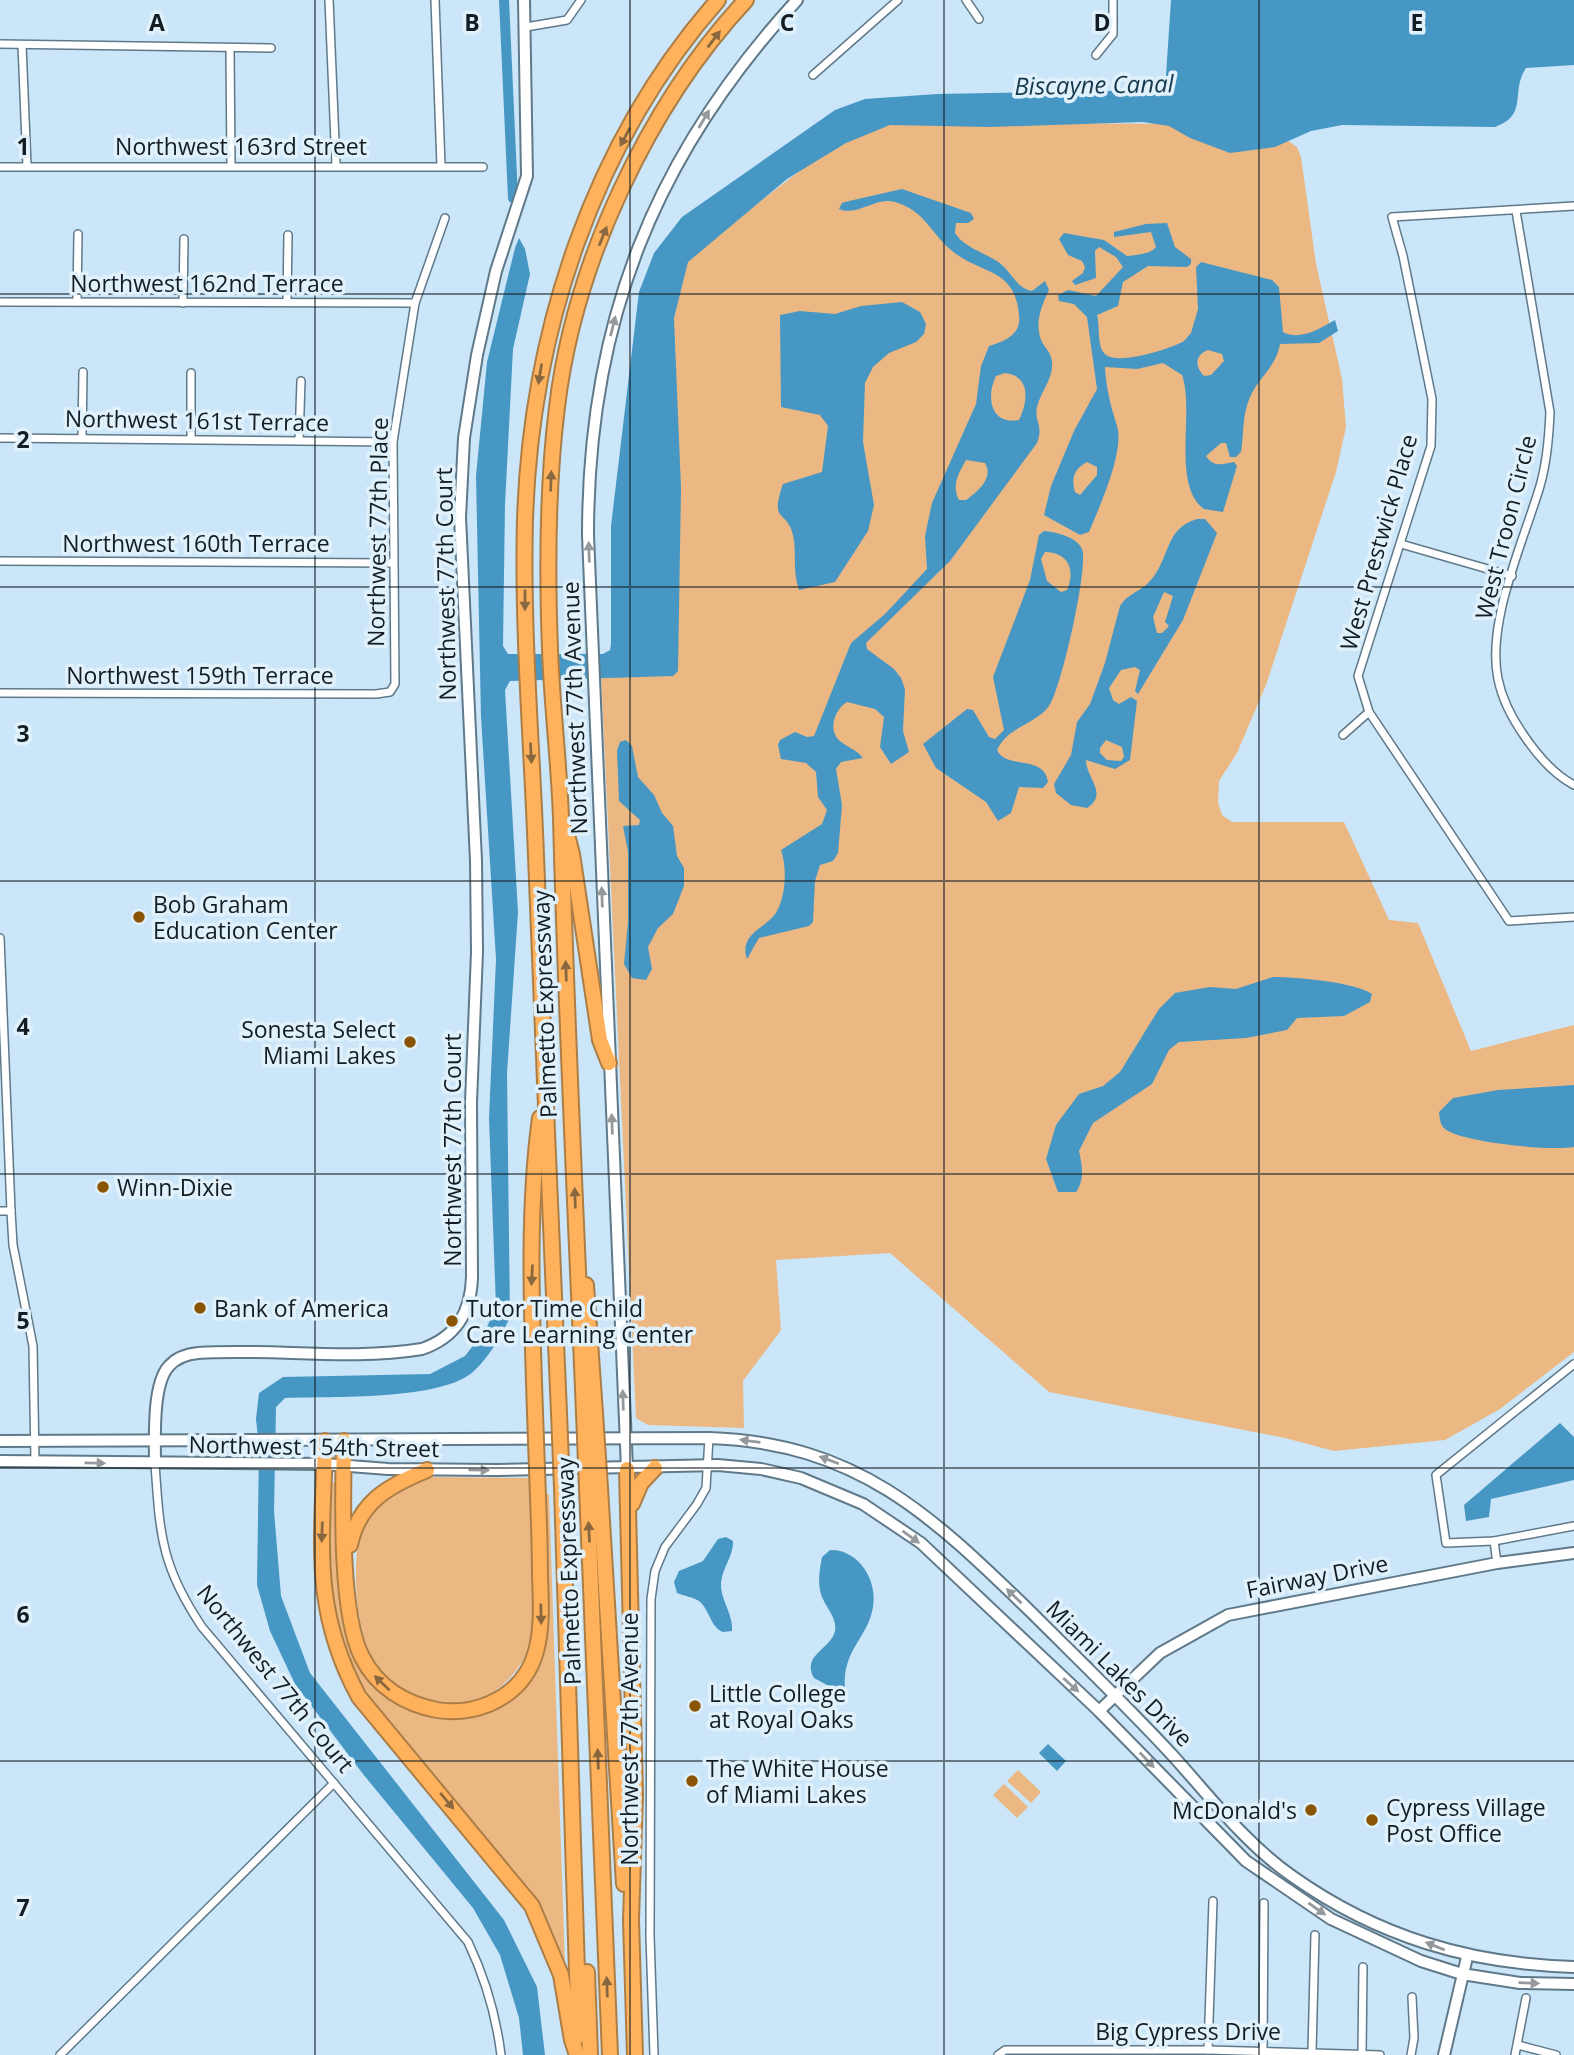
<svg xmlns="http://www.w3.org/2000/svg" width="1574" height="2055" font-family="'Open Sans',sans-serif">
<rect width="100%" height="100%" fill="#cae6f8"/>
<!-- green -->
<g fill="#ebb883">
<path d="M889,122L1182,124L1281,136L1297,147L1301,157L1316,264L1342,379L1346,427L1336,472L1266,685L1237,753L1219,781L1218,803L1222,815L1232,822H1344L1389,920L1418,923L1471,1051L1574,1025V1352L1500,1409L1445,1440L1334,1451L1285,1438L1049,1392L890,1253L776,1260L781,1330L743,1381L744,1428L648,1425L636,1418L601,676L675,671L670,321L688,257L835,144Z"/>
<path d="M432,1477L530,1478L537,1622C527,1679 476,1722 417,1698C402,1692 388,1685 378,1672C355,1640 345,1539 372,1509C389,1489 408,1482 432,1477Z"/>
<path d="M337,1482L342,1612L347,1631L389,1697L481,1712L541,1654L548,1623L543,1501L544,1494H549L565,1964L542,1913L520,1878L367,1695C326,1633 322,1555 331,1483Z"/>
<path d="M1018,1770L1041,1792L1031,1803L1007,1781Z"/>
<path d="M1004,1784L1028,1807L1017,1818L993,1795Z"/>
</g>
<!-- water -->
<g fill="#4797c5" fill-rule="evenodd">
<path d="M1171,0H1574V65L1526,68C1510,92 1529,115 1495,127L1342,125L1311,131L1275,147L1230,153L1190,138L1169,126L1143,122L990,127L890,125L846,143L787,179L688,262L674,318L681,488L678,671L673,676L510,681L505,690L518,912L507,1073L510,1318C500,1337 490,1356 474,1371C442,1401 331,1396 285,1398L276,1407L274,1511L281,1596L310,1673L504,1920L537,1987L545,2055H523L519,2018L500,1955L473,1908L363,1774L295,1684L270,1631L257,1585L259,1448L256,1419L259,1393L283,1377L430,1374L465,1356L486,1329L496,1307L489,1118L496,959L481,717L476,476L487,362L515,248L519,238L525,249L530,274L513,349L505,504L503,646L508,654H603L610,650L611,644V526L639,292L654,253L682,217L835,110L865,99L937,94L1165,90Z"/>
<path d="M902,189L971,213L974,219L968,223H956L955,233C965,249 988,253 1002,265C1013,275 1017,288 1032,291L1045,281L1049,290C1041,307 1034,324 1042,342C1046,349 1051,353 1052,361C1054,378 1041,391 1037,407C1034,423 1044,424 1037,443L950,561L866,643L867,649L894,669L901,678L905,689L903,731L909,752L891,764L880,747L884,717L875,709L847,702C835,709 827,730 840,741C848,748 856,749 863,758L841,762L836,769L842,805L838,853L833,861L820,865L815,881L813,922L809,926L759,938L747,959C738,933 768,928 777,911C786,894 787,868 781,850L822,824L827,810L818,797L816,772L806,763L781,759L778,745L780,740L795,732L807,737L814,736L851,643L885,614L927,569L925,536L932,503L976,404L981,366L989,346C1006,341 1021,334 1019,316C1016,267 980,275 951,250C931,233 924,210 895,202C876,196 857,217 839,209L842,203L849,201ZM1005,373C1031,376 1028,401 1019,420C990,425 986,396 996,376ZM966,460L985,463C994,478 978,491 966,500H959C951,485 959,473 966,460Z"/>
<path d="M1167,223L1175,247L1191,259V264L1187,267L1148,266L1123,282L1118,306L1097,315C1100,325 1097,345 1104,353C1115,367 1170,349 1184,341L1191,333L1198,309L1196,267L1201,262L1272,280L1279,287L1283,332C1300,341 1319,329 1335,320L1338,331L1319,343L1280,344C1276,367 1259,377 1250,397C1242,415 1244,434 1241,452L1236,457H1230L1226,443H1221L1206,456C1214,468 1222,464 1234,462L1237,466L1223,512L1204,509C1171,485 1195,411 1182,375L1163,363L1137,369L1105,367C1106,388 1111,407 1117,426C1125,451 1099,508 1089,532L1080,535L1044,515L1051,486L1074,431L1097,389L1087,317L1074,304L1059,301L1058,295L1068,290L1096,296L1123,267L1116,257L1099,247L1095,251L1096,278L1075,285L1072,281L1083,273L1085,267L1082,261L1068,255L1059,239L1064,233L1104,240L1127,256C1136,255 1151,254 1156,247L1151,232L1114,237V232L1146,224ZM1208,350L1222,354L1224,361L1211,375L1204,376C1195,366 1194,356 1208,350ZM1087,462L1097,467V475L1080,495L1075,492C1071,478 1074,469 1087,462Z"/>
<path d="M902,302L920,312L926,324L924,334L916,342L889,353L873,367L865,383L863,442L874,505L868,531L835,582L799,590C792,570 797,552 793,535C787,509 769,524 783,484L822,472L828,426L820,415L781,407L780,315L800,311L835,314L861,306Z"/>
<path d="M1197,519H1205L1217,533L1183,620L1138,694L1135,691L1140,670L1135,667L1121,670L1109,688L1113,700L1119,704L1131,697L1137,701L1130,760L1115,769L1086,760C1086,778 1109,794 1087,808L1071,805L1056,793L1054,784L1071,755L1077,722L1090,704L1105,663L1120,606C1127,594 1140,592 1149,582C1170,561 1164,528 1197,519ZM1164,592L1173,596L1165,622L1169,626L1162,633H1157L1153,617ZM1106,740L1122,747L1124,757L1121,761L1107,760L1100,753V748Z"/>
<path d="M1044,531C1056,532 1077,537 1082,549C1089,566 1061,690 1049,706C1035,725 1008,726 997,750C1006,770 1044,754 1048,782L1043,788L1019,787L1011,813L998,821L986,802L936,768L923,744L967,709L973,710L989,737L995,739L1004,730L993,677L1030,580L1039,535ZM1045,552C1068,552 1076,570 1067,590L1061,592L1047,581L1041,559Z"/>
<path d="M626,740L632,746L638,777L654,795L662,813L673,826L677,856L684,868V886L673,914L658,928L648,947L652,969L646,980L632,978L624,964L628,922V852L623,826L639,825L640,820L619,801L617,750L620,742Z"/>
<path d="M1273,977C1296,977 1354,982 1372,994L1370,1002L1344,1016L1297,1018L1287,1030L1246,1038L1179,1042L1169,1050L1152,1084L1093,1123L1079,1151C1082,1165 1085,1179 1076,1192H1058L1046,1159L1056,1125L1079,1094L1103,1086L1120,1072L1159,1009L1175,993L1210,987L1236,989Z"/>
<path d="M1574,1085V1147C1549,1151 1471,1143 1448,1131C1440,1127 1440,1120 1439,1112L1453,1098L1498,1090Z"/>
<path d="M1560,1423L1574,1437V1480L1491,1499L1489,1517L1466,1521L1464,1505Z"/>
<path d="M726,1537L733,1541C734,1555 722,1568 721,1583C720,1598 731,1611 732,1626V1631L723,1632C710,1627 710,1610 699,1601C693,1597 684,1596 677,1593L674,1582L679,1571L703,1561L718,1539Z"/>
<path d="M830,1550C858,1549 878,1580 873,1607C868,1638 842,1650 845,1688L840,1692L814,1678C801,1655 831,1649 835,1631C838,1617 822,1604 820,1590C818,1580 820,1567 822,1557Z"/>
<path d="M1048,1744L1066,1761L1057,1771L1039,1753Z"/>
</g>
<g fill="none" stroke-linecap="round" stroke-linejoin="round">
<!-- canal -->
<path stroke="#4797c5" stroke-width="10" d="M504,0L513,198"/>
<!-- street casing -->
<g stroke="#607989" stroke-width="10">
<g id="street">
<path d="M329,0L336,165"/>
<path d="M435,0L441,166"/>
<path d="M966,0L979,19"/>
<path d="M526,27L567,20L581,0"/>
<path d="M0,44L271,48"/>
<path d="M22,45L27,166"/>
<path d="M230,49L231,165"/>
<path d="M1096,55L1113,34V0"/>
<path d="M813,75L898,0"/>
<path d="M0,167H483"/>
<path d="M1574,206L1392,217L1403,256L1432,399L1431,446L1358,676L1369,712L1509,921L1574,917"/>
<path d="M1516,211L1550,412C1549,437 1547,462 1540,486C1524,540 1486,622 1498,679C1502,699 1513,720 1525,737C1538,756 1553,774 1574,785"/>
<path d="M0,302L415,303"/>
<path d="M77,302L78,234"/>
<path d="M287,302L288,235"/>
<path d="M183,303L184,239"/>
<path d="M191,373V439"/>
<path d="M0,438L393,442"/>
<path d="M82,438L83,372"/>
<path d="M299,440L301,381"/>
<path d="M1401,544L1512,576"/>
<path d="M0,561L392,563"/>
<path d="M0,693L376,694L390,692L395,684L393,442L415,303L445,218"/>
<path d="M1343,735L1369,712"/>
<path d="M0,938L11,1211L13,1245L33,1346L35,1461"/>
<path d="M0,1211H11"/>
<path d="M1574,1364L1436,1475L1446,1543L1494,1541L1574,1526"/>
<path d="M155,1464C160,1535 161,1566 202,1627L468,1942C486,1980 496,2014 501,2055"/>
<path d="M1494,1541L1497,1563"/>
<path d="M1518,2045L1556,2055"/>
<path d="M1208,2050L1213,1901"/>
<path d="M1263,2051L1264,1903"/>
<path d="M1312,2051L1315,1935"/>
<path d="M1362,2054L1363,1967"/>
<path d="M60,2055L334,1783"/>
<path d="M654,2055L650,1936L651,1599L655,1571L665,1547L697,1504L706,1488L709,1438"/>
<path d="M998,2055L1005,2050H1208L1380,2055"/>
<path d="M1411,2055L1414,2038L1412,1997"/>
<path d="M1515,2055L1526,1998"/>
</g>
</g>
<!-- secondary casing -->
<g stroke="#607989" stroke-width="14">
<g id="secondary">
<path d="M0,1441L709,1438C858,1443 932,1516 1033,1614C1080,1661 1128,1707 1174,1757C1212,1799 1245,1843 1292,1876C1378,1937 1470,1964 1574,1967"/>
<path d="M0,1461L324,1464L388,1469L497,1470L718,1465L761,1469L801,1478L863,1504L921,1543L1099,1711L1246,1861L1331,1919L1421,1961L1462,1974L1520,1983L1574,1984"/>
<path d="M155,1464C155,1439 152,1384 169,1366C176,1358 188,1354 198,1353C272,1348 348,1361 422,1349C456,1337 471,1313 472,1277L471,1102L477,952L476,861L460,517L464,438L477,355L496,271L527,176L524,0"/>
<path d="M627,1469L588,535C588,323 654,156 797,0"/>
<path d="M1099,1711L1160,1653L1228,1615L1497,1563L1574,1553"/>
<path d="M1444,2055L1467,1957"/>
</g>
</g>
<!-- highway casing -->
<g stroke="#ac7e47" stroke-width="18">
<g id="highway">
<path d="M566,831L572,854L600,1040L609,1063"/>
<path d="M586,1285L595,1413"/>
<path d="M535,1413C532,1316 527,1213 540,1118"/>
<path d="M559,1413C551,1227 543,1042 536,856C532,744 522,632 525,519C531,332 593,142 718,0"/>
<path d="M584,1413C576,1215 566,1017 561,818C559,762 552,706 550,650C547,570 547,487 557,407C574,264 648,105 746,0"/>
<path d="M325,1441C323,1539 310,1607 359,1697L532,1906L561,1975L572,2040L577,2055"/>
<path d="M344,1441C343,1493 339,1613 362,1657C377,1687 405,1704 437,1710C455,1713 472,1711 489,1704C545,1680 542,1628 540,1576C540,1550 539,1523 538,1497"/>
<path d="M627,1469L635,1795L631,1920L635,2055"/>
<path d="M562,1488L579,2036"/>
<path d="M587,1488L610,2055"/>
<path d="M600,1488L624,1884"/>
<path d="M632,1504L641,1483L655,1468"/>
<path d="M350,1545C359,1502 388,1486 427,1470"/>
<path d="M587,1972L590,2055"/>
</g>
</g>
<!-- street -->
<use href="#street" stroke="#fff" stroke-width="7"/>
<!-- secondary -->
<use href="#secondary" stroke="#fff" stroke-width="10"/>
<!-- highway -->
<use href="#highway" stroke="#ffb25b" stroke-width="14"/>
<!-- highway-bridge casing -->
<g stroke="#ac7e47" stroke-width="18" stroke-linecap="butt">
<g id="highway-bridge">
<path d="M535,1413L538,1497"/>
<path d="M559,1413L562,1488"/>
<path d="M584,1413L587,1488"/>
<path d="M595,1413L600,1488"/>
</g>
</g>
<!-- highway-bridge -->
<use href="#highway-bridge" stroke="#ffb25b" stroke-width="14"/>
</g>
<!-- one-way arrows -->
<defs><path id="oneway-solid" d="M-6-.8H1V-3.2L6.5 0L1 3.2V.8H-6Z" transform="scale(1.75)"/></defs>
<g fill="#89683f">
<use href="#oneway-solid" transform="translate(714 39) rotate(-53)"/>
<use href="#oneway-solid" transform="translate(625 137) rotate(118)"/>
<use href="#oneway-solid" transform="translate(603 236) rotate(-68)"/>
<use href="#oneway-solid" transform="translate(540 374) rotate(99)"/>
<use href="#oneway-solid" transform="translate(551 481) rotate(-88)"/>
<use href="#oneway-solid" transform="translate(525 600) rotate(90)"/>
<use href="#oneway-solid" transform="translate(531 753) rotate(87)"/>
<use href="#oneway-solid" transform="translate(566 971) rotate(-92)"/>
<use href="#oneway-solid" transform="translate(575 1198) rotate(-92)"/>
<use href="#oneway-solid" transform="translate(532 1275) rotate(93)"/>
<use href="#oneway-solid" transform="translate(322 1532) rotate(92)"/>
<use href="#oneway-solid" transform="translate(589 1532) rotate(-93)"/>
<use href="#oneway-solid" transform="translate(541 1614) rotate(89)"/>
<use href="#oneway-solid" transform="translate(382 1683) rotate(-136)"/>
<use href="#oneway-solid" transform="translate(598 1759) rotate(-92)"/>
<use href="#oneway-solid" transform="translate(447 1801) rotate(50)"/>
<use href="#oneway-solid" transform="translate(607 1987) rotate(-92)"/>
</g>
<g fill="#95999c">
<use href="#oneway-solid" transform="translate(704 119) rotate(-59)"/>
<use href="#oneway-solid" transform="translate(613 326) rotate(-76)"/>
<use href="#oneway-solid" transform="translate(589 552) rotate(-92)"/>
<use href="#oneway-solid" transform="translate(602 897) rotate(-92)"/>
<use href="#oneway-solid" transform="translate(612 1124) rotate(-92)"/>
<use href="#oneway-solid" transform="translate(623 1400) rotate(-92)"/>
<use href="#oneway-solid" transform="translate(750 1441) rotate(-173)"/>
<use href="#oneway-solid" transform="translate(829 1460) rotate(-159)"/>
<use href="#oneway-solid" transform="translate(95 1463) rotate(1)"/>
<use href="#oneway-solid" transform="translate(479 1470) rotate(1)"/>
<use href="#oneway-solid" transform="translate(911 1537) rotate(36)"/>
<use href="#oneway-solid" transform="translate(1014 1596) rotate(-136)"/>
<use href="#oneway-solid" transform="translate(1071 1685) rotate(42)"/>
<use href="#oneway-solid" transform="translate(1147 1760) rotate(46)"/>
<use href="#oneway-solid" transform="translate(1317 1909) rotate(35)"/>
<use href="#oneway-solid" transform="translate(1435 1946) rotate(-158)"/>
<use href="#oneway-solid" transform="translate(1529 1983) rotate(2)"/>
</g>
<!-- grid -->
<path fill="none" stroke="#131d23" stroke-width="2" stroke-opacity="0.55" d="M315,0V2055M630,0V2055M944,0V2055M1259,0V2055M0,294H1574M0,587H1574M0,881H1574M0,1174H1574M0,1468H1574M0,1761H1574"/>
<!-- markers -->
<g fill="#8a5404" stroke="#e1f1fc" stroke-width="2.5">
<circle cx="139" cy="917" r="7"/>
<circle cx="410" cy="1042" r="7"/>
<circle cx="103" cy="1187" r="7"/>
<circle cx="200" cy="1308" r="7"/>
<circle cx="452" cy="1321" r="7"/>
<circle cx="695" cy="1706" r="7"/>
<circle cx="692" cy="1781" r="7"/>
<circle cx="1311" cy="1810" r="7"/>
<circle cx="1372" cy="1820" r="7"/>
</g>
<g text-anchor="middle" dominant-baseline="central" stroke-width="7" stroke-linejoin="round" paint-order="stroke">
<!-- street labels -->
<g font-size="23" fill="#131d23" stroke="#e1f1fc">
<text x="241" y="146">Northwest 163rd Street</text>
<text x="207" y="283">Northwest 162nd Terrace</text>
<text transform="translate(197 420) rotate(1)">Northwest 161st Terrace</text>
<text transform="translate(1505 527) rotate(-76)">West Troon Circle</text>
<text transform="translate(377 532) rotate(-89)">Northwest 77th Place</text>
<text transform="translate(1378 542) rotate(-74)">West Prestwick Place</text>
<text x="196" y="543">Northwest 160th Terrace</text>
<text transform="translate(445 584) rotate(-91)">Northwest 77th Court</text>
<text x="200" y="675">Northwest 159th Terrace</text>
<text transform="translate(574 708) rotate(-92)">Northwest 77th Avenue</text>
<text transform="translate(544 1004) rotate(-92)">Palmetto Expressway</text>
<text transform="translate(452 1150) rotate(-90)">Northwest 77th Court</text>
<text transform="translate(314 1446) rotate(1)">Northwest 154th Street</text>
<text transform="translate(568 1571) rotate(-92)">Palmetto Expressway</text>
<text transform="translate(1317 1576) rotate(-11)">Fairway Drive</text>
<text transform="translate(1120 1673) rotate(45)">Miami Lakes Drive</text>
<text transform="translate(276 1678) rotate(51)">Northwest 77th Court</text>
<text transform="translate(629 1739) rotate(-90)">Northwest 77th Avenue</text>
<text x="1188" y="2031">Big Cypress Drive</text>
</g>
<!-- poi labels -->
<g font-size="23" fill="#131d23" stroke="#e1f1fc" text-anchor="start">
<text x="153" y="904">Bob Graham<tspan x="153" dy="26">Education Center</tspan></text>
<text x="396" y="1029" text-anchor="end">Sonesta Select<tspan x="396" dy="26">Miami Lakes</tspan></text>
<text x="117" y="1187">Winn-Dixie</text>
<text x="214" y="1308">Bank of America</text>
<text x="466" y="1308">Tutor Time Child<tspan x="466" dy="26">Care Learning Center</tspan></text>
<text x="709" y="1693">Little College<tspan x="709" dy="26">at Royal Oaks</tspan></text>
<text x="706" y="1768">The White House<tspan x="706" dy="26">of Miami Lakes</tspan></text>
<text x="1386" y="1807">Cypress Village<tspan x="1386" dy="26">Post Office</tspan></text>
<text x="1297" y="1810" text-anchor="end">McDonald's</text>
</g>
<!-- water labels -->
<g font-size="24" font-style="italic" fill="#15384c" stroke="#e1f1fc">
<text transform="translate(1094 84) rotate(-1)">Biscayne Canal</text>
</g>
</g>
<g font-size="23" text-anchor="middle" font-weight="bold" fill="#131d23" stroke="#e1f1fc" stroke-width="7" stroke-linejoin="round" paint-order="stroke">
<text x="157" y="31">A</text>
<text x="472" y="31">B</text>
<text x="787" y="31">C</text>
<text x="1102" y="31">D</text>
<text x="1417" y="31">E</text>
<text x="23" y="155">1</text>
<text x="23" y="448">2</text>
<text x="23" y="742">3</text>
<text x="23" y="1035">4</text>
<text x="23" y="1329">5</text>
<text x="23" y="1623">6</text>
<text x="23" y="1916">7</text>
</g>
</svg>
